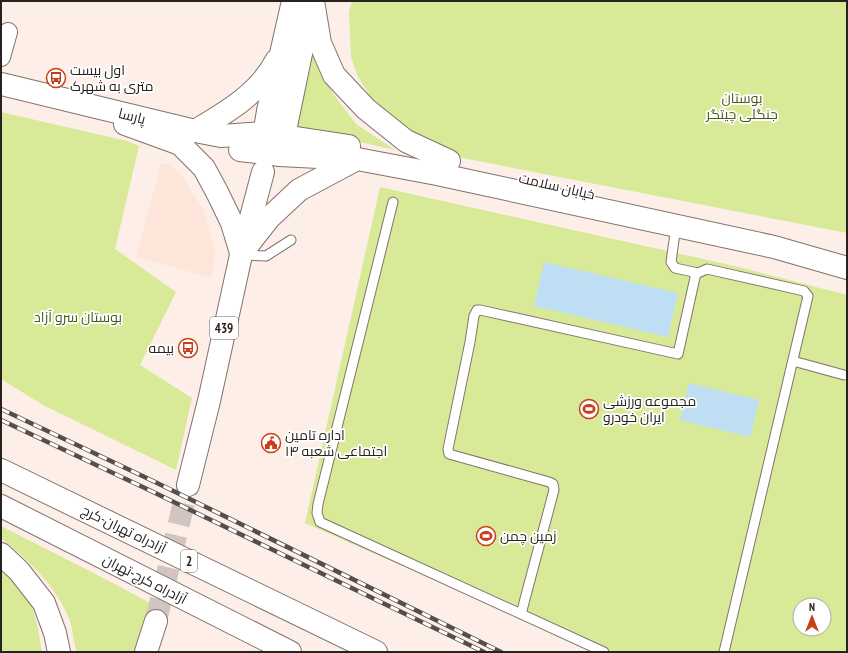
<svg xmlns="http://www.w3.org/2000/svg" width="848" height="653" font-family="'PT Sans Narrow',Cairo,sans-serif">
<rect width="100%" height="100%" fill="#fdeee8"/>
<!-- built -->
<path fill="#fee5d9" d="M161,164H169L181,175L203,209L215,250L212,278L136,257Z"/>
<!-- green -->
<g fill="#d8ea97" fill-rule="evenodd">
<path d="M352,1H847V233L447,155L387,117L371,97L358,77L351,57L349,12Z"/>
<path d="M313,34L325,80L334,95L356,124L395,150L296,128Z"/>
<path d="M1,112L127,141L139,146L115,249L176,292L140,365L192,398L176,470L43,405L1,379Z"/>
<path d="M380,187L739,267L847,295V652H598L305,523ZM800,605H824V629H800Z"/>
<path d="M1,526L109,581L150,603L135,652H76C74,642 73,631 70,621C57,587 29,560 1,538Z"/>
<path d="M1,564L28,593L37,624L42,652H1Z"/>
</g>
<!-- water -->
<g fill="#bedff3">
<path d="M544,262L678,293L668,337L534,306Z"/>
<path d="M689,383L759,400L750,437L680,420Z"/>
</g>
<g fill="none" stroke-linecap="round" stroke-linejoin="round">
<!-- primary-tunnel -->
<path stroke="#d2c5c0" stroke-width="22" stroke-dasharray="22 11" stroke-linecap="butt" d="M156,621L188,485"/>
<!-- service casing -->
<g stroke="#82726c" stroke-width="11">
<g id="service">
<path d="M393,202L318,504L317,513L320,522L604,652"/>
<path d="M676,226L671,262L675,268L698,273L707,269L804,291L808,296L724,652"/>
<path d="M241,255L266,256L291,240"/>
<path d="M793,361L844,375"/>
<path d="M521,614L554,490L553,484L549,482L449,454L448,449L470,342L474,316L477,310H480L678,354L696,273"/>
</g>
</g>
<!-- minor casing -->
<g stroke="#82726c" stroke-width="20">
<path id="minor" d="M1,57L8,32"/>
</g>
<!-- tertiary casing -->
<g stroke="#82726c" stroke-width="24">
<path id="tertiary" d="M1,84L195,131L221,136L264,133"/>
</g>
<!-- secondary casing -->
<g stroke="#82726c" stroke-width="24">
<g id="secondary">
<path d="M313,1L320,43L334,75L366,109L406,141L449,161"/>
<path d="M195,131C225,113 259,94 276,61"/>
<path d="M264,133L349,146"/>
<path d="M262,147L268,111L293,1"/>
<path d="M240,150L280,155L357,159L437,174L774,247L847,268"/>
<path d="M281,150L310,10"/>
</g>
</g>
<!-- primary casing -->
<g stroke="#82726c" stroke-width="24">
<g id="primary">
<path d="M125,124L180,144L204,168L217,192L232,223L241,253"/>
<path d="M247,246L269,218L299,190L357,159"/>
<path d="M188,485L209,401L241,255L263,172"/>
<path d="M146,652L156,621"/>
</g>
</g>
<!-- motorway casing -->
<g stroke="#82726c" stroke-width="24">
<g id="motorway">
<path d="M1,470L376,652"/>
<path d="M1,506L290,652"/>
<path d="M1,554L19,571L44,603L55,633L59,652"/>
</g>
</g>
<!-- service -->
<use href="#service" stroke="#fff" stroke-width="9"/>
<!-- minor -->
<use href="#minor" stroke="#fff" stroke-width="18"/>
<!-- tertiary -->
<use href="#tertiary" stroke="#fff" stroke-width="22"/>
<!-- secondary -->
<use href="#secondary" stroke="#fff" stroke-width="22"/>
<!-- primary -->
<use href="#primary" stroke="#fff" stroke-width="22"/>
<!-- motorway -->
<use href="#motorway" stroke="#fff" stroke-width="22"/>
<!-- rail casing -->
<g stroke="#564e4b" stroke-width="4.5">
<g id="rail">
<path d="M1,409L153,481L501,652"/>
<path d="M1,420L149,490L484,652"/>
</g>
</g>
<!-- rail -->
<use href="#rail" stroke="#fff" stroke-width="3" stroke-dasharray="9" stroke-linecap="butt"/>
</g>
<!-- icons -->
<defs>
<g id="bus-ring" transform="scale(1)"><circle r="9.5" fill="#fff" stroke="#c83f1b" stroke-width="1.5"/><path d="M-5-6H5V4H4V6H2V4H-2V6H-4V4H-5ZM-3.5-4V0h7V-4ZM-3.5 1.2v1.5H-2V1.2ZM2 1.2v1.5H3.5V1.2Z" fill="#c83f1b"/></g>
<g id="stadium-ring" transform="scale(1)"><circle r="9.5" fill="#fff" stroke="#c83f1b" stroke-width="1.5"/><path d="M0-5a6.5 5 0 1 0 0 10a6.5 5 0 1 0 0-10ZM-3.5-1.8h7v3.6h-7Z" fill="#c83f1b"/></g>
<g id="civic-ring" transform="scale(1)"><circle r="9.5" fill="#fff" stroke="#c83f1b" stroke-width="1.5"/><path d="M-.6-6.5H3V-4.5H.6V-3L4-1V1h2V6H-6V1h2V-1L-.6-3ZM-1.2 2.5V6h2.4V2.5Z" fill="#c83f1b"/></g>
</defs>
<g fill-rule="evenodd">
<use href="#bus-ring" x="56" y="78"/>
<use href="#bus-ring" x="188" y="348"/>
<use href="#stadium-ring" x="589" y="409"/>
<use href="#civic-ring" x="271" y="443"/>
<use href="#stadium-ring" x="486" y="536"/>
</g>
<g text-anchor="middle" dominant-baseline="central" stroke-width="3.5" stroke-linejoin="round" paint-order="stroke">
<!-- shield labels -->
<g fill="#fff" stroke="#686462" stroke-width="1">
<rect x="210" y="317" width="28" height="22" rx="3"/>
<rect x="181" y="550" width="16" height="22" rx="3"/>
</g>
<g font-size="13" font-weight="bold" fill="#28221f">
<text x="224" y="328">439</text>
<text x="189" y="561">2</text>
</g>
<!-- poi labels -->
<g font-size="14" fill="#28221f" stroke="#fff" text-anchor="start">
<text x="70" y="70">اول بیست<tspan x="70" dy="16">متری به شهرک</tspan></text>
<text x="174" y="348" text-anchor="end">بیمه</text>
<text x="603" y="401">مجموعه ورزشی<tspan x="603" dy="16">ایران خودرو</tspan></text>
<text x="285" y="435">اداره تامین<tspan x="285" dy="16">اجتماعی شعبه ۱۴</tspan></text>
<text x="500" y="536">زمین چمن</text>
</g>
<!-- park labels -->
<g font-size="14" fill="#4e591d" stroke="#fff">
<text x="742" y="98">بوستان<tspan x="742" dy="16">جنگلی چیتگر</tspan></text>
<text x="78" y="317">بوستان سرو آزاد</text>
</g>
<!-- street labels -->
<g font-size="14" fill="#28221f" stroke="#fff">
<text transform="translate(132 116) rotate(14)">پارسا</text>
<text transform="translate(557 186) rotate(13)">خیابان سلامت</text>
<text transform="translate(124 529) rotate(26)">آزادراه تهران-کرج</text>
<text transform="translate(145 579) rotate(27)">آزادراه کرج-تهران</text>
</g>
</g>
<!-- border -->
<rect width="848" height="653" fill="none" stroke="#28221f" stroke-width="4"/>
<!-- north arrow -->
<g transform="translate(812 617)"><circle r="19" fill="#ffffff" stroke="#a9a7a5"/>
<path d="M0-3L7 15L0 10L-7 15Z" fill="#c83f1b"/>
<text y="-6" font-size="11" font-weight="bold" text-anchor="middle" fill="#28221f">N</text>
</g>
</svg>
